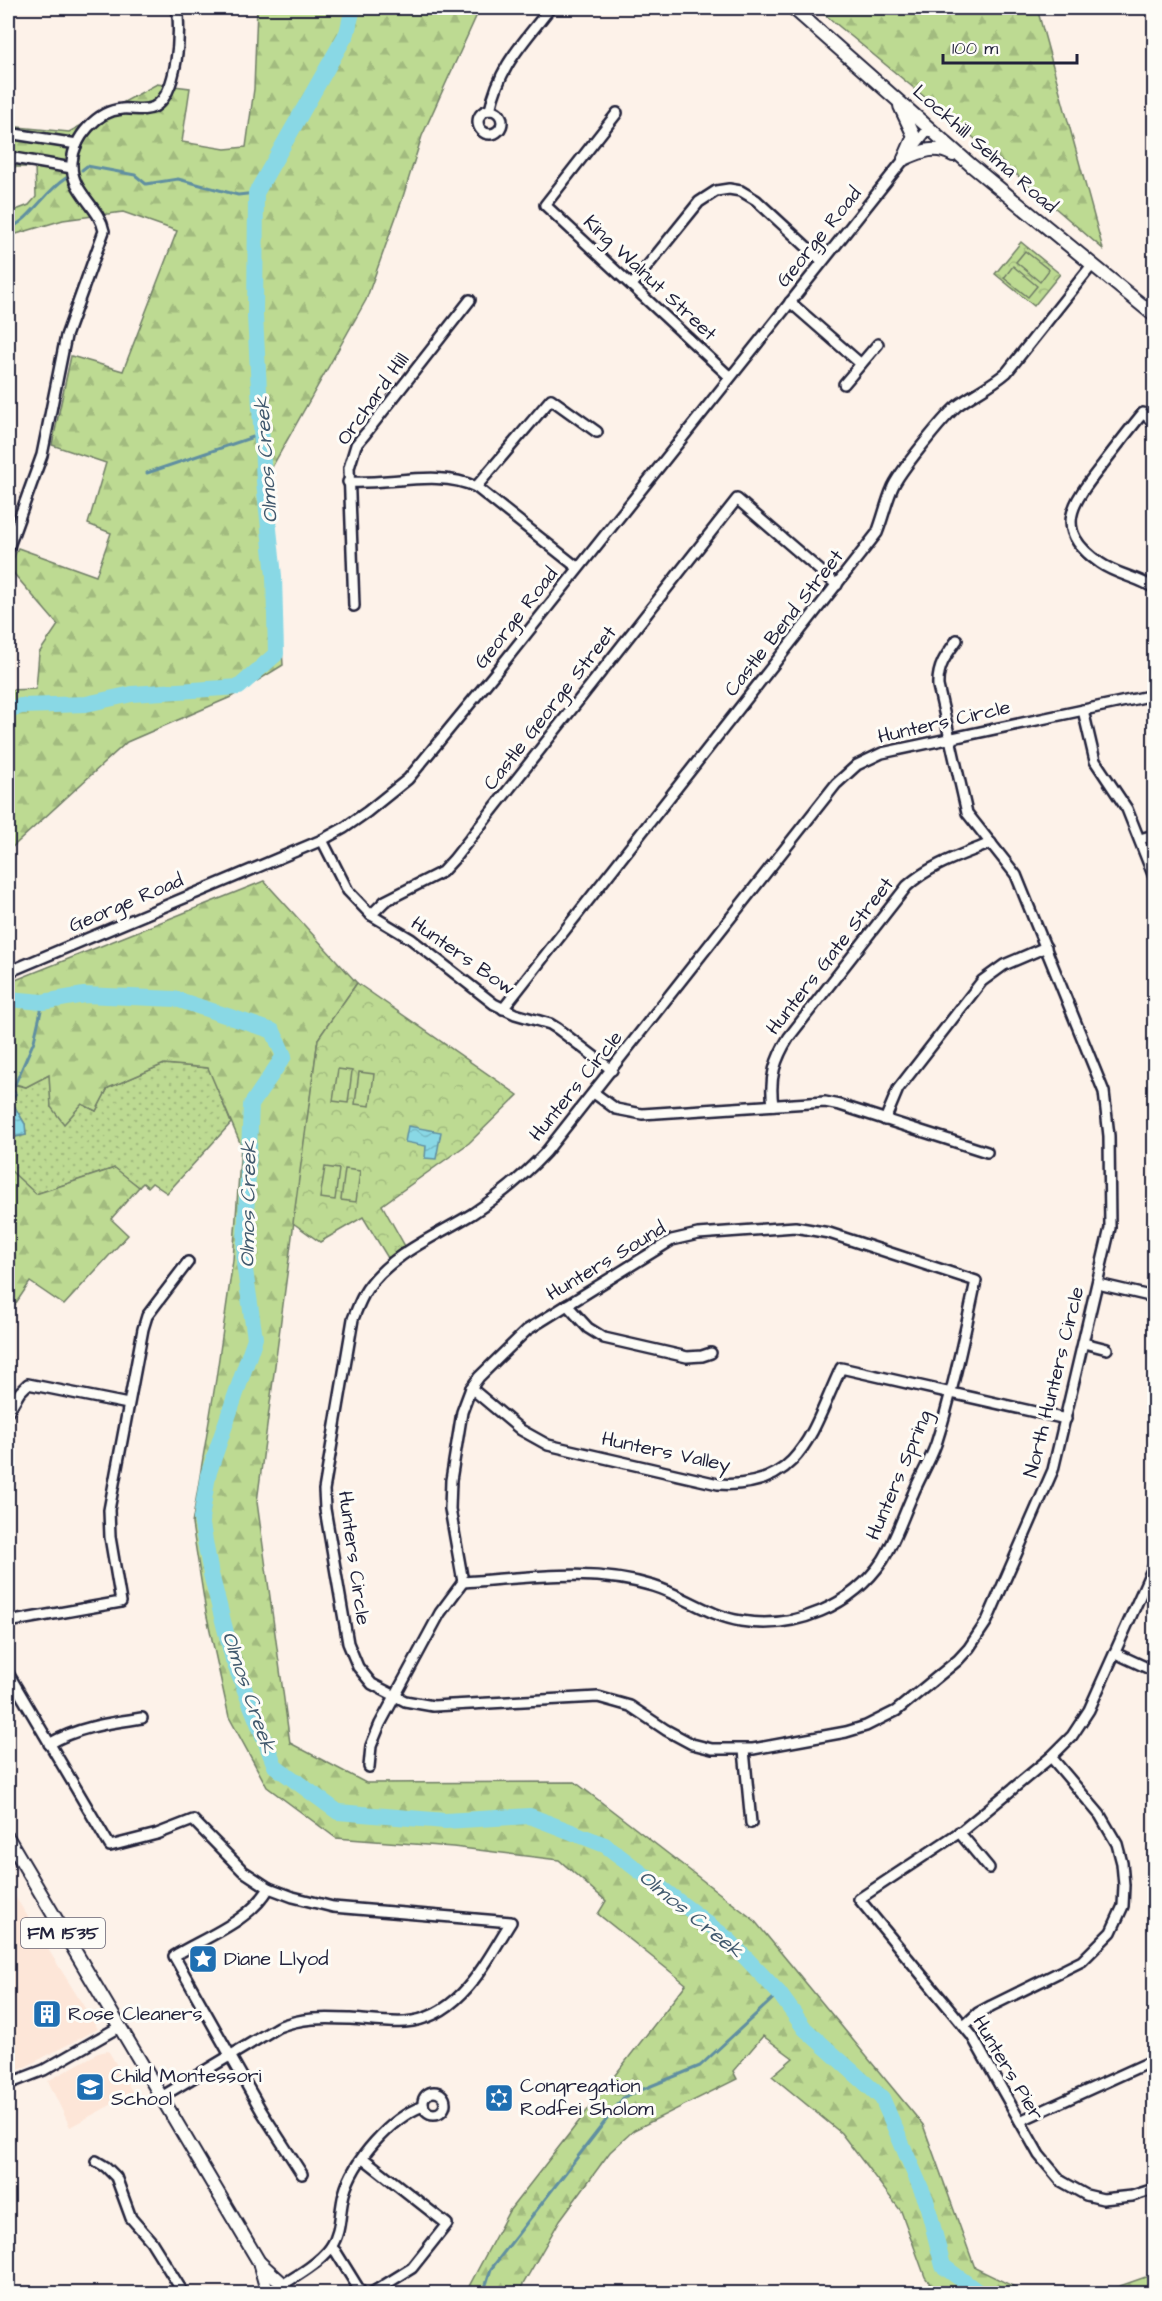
<svg xmlns="http://www.w3.org/2000/svg" width="1162" height="2301" font-family="'Architects Daughter',sans-serif">
<defs>
<pattern id="grass-dots" width="8" height="8" patternUnits="userSpaceOnUse" patternTransform="scale(1.5)"><rect width="8" height="8" fill="#bdda92"/><path d="M2 2h.1M6 6h.1" fill="none" stroke="#a2bb7f" stroke-width="1.8" stroke-linecap="round"/></pattern>
<pattern id="forest-firs" width="22" height="20" patternUnits="userSpaceOnUse" patternTransform="scale(1.5)"><rect width="22" height="20" fill="#bdda92"/><path d="M5 1l3.5 6h-7zM16 11l3.5 6h-7z" fill="#a2bb7f"/></pattern>
<pattern id="park-crowns" width="20" height="18" patternUnits="userSpaceOnUse" patternTransform="scale(1.5)"><rect width="20" height="18" fill="#bdda92"/><path d="M2 6a3 3 0 1 1 6 0M12 15a3 3 0 1 1 6 0" fill="none" stroke="#a2bb7f"/></pattern>
<pattern id="water-waves" width="16" height="10" patternUnits="userSpaceOnUse" patternTransform="scale(1.5)"><rect width="16" height="10" fill="#89d8e5"/><path d="M0 5q4-4 8 0t8 0" fill="none" stroke="#76b9c5"/></pattern>
</defs>
<rect width="100%" height="100%" fill="#fdf2e9"/>
<filter id="ink" filterUnits="userSpaceOnUse"><feTurbulence type="fractalNoise" baseFrequency=".0167" numOctaves="2"/><feDisplacementMap in="SourceGraphic" scale="12" xChannelSelector="R" yChannelSelector="G"/><feConvolveMatrix kernelMatrix="1 2 1 2 8 2 1 2 1" color-interpolation-filters="sRGB"/></filter>
<g filter="url(#ink)">
<!-- built -->
<g fill="#fde6d8">
<path d="M8,1885L98,2029L21,2069L8,2073Z"/>
<path d="M107,2051L109,2052L133,2093L70,2127L48,2081L98,2053Z"/>
</g>
<!-- grass -->
<path fill="url(#grass-dots)" stroke="#707e66" stroke-width="1.5" d="M164,1064L209,1068L231,1123L167,1193L152,1183L148,1187L143,1183L139,1187L114,1168L36,1194L11,1172L8,1173V1138L26,1135L25,1124L11,1101L16,1094L10,1084L26,1087L50,1074L51,1107L82,1104L96,1111L108,1088Z"/>
<!-- forest -->
<g fill="url(#forest-firs)" stroke="#707e66" stroke-width="1.5">
<path d="M257,8H480L422,136L401,203L366,300L271,469L283,665L231,697L127,742L8,851V690L36,689L39,653L58,625L9,568L18,548L96,576L111,533L88,524L106,463L52,445L71,356L123,371L177,231L123,212L63,220L13,235L8,239V213L29,205L36,197L35,167H8V126L69,132L157,84L190,88L182,142L225,149L246,147L254,89Z"/>
<path d="M817,8H1037L1103,249L967,132Z"/>
<path d="M264,881L357,983L318,1039L257,1502L290,1743L366,1783L575,1782L754,1920L923,2125L975,2268L1027,2293H937L925,2277L901,2211L841,2133L772,2076L793,2058L763,2036L733,2071L737,2079L634,2130L610,2152L560,2220L518,2293H462L467,2290L509,2211L686,1984L598,1914L606,1901L559,1860L453,1847L336,1838L267,1787L229,1717L206,1612L192,1524L216,1379L233,1260L241,1145L208,1068L164,1064L108,1088L96,1111L82,1104L64,1124L51,1107L49,1075L26,1087L8,1082V983Z"/>
<path d="M115,1168L139,1187L111,1219L128,1235L64,1305L30,1282L8,1315V1173L11,1171L36,1194Z"/>
<path d="M1154,2274V2293H1100Z"/>
</g>
<!-- park -->
<g fill="url(#park-crowns)" stroke="#707e66" stroke-width="1.5">
<path d="M1021,242L1060,274L1034,306L995,274Z"/>
<path d="M357,983L518,1095L469,1143L382,1205L406,1248L388,1258L363,1217L320,1242L293,1223L318,1039Z"/>
</g>
<!-- pitch -->
<g fill="#bdda92" stroke="#707e66" stroke-width="1.5">
<path d="M1025,251L1049,270L1040,282L1016,262Z"/>
<path d="M1013,266L1037,286L1028,297L1004,278Z"/>
<path d="M338,1069L352,1071L348,1103L333,1101Z"/>
<path d="M359,1072L374,1074L370,1106L355,1104Z"/>
<path d="M325,1167L339,1169L335,1200L320,1198Z"/>
<path d="M345,1169L360,1171L356,1202L341,1200Z"/>
</g>
<!-- water -->
<g fill="url(#water-waves)" stroke="#608fa1" stroke-width="1.5">
<path d="M8,1082L16,1094L11,1101L25,1124L26,1135L8,1138Z"/>
<path d="M408,1126L441,1132L436,1159L425,1158L426,1146L405,1142Z"/>
</g>
<g fill="none" stroke-linecap="round" stroke-linejoin="round">
<!-- stream -->
<g stroke="#608fa1" stroke-width="3">
<path d="M82,170L87,166L135,175L146,184L178,179L238,195L256,193"/>
<path d="M8,229C31,220 44,192 66,178"/>
<path d="M147,473L262,434"/>
<path d="M12,1091L34,1041L43,1002"/>
<path d="M483,2294L491,2269L624,2097L700,2066L779,1993"/>
</g>
<!-- river -->
<g stroke="#89d8e5" stroke-width="16">
<path d="M8,710L21,706L86,704L132,694L239,687L276,654L274,576L264,482L255,316L256,193L347,33L353,8"/>
<path d="M8,999L43,1002L84,995L176,999L273,1031L284,1056L251,1105L244,1263L255,1338L208,1475L201,1519L211,1574L233,1660L275,1766L338,1812L445,1821L530,1816L605,1845L728,1939L779,1993L805,2029L882,2098L926,2200L943,2266L981,2294"/>
</g>
<!-- minor casing -->
<g stroke="#22223b" stroke-width="14">
<g id="minor">
<path d="M490,110C500,64 523,44 550,8"/>
<circle cx="490" cy="122" r="12"/>
<path d="M617,113L545,205L730,377"/>
<path d="M8,133L77,144"/>
<path d="M8,157L72,168"/>
<path d="M632,285L699,202L716,191L729,189L741,191L756,200L822,261"/>
<path d="M790,302L861,364"/>
<path d="M844,384L878,344"/>
<path d="M1154,423L1143,413C1129,430 1116,447 1103,464C1074,501 1050,529 1100,563C1117,575 1138,577 1154,588"/>
<path d="M348,482C389,485 439,469 476,487L578,568"/>
<path d="M476,487L551,399L597,432"/>
<path d="M8,549L42,455L66,336L104,231C99,205 70,192 72,162C74,137 97,111 122,109C133,108 144,112 154,107C178,94 181,31 177,8"/>
<path d="M354,606L349,468L356,445L366,433L470,300"/>
<path d="M957,640C946,655 937,667 938,686L967,813L1016,875L1104,1092L1109,1136L1110,1228L1053,1470L987,1621L969,1648L958,1660L896,1711L866,1726L846,1732L753,1749H712L692,1744L666,1730L630,1706L598,1697L433,1706L405,1701L372,1684L358,1667L348,1643L325,1509L324,1490L353,1319C357,1309 361,1298 367,1289C391,1254 436,1236 472,1214C499,1196 524,1176 546,1152L836,784L857,765L882,753L1154,695"/>
<path d="M1083,710L1095,761L1127,809L1154,877"/>
<path d="M1140,839L1154,835"/>
<path d="M322,840L348,891L371,915L411,939L494,1004L515,1014L550,1024L558,1029L612,1070"/>
<path d="M371,915L385,901L442,872L454,859L737,499L837,585"/>
<path d="M8,972L322,840L344,828L367,812L408,779L496,672L929,128"/>
<path d="M503,1009L877,533C883,518 886,503 892,489C898,473 944,417 957,406C973,394 991,386 1007,372L1092,265"/>
<path d="M594,1093L616,1109L642,1114L825,1102L840,1105L987,1152"/>
<path d="M773,1105C769,1078 775,1059 789,1037L907,886C931,864 962,855 991,843"/>
<path d="M885,1120L898,1089L982,981L1004,965L1046,947"/>
<path d="M795,1227L829,1233L976,1281C964,1336 953,1391 936,1444C930,1461 920,1477 913,1494C903,1516 896,1539 883,1560C852,1606 795,1630 741,1621C709,1616 683,1595 653,1586C592,1567 526,1578 463,1582L450,1509L451,1480L462,1412L471,1388L479,1377L527,1330L672,1240L698,1234Z"/>
<path d="M1098,1284L1154,1297"/>
<path d="M567,1305L588,1328L604,1338L687,1357L702,1356L711,1353"/>
<path d="M1084,1343L1107,1349"/>
<path d="M471,1388L521,1430L548,1445L718,1484C801,1490 812,1430 841,1368L1066,1419"/>
<path d="M8,1412L20,1392L28,1384L128,1404"/>
<path d="M1154,1565L1089,1710L1072,1736L1051,1757L963,1830L859,1899L972,2036L1039,2155L1061,2181L1086,2195L1103,2199L1132,2196L1154,2189"/>
<path d="M8,1622L121,1602L110,1537L109,1510L143,1329L147,1316L156,1304L188,1262"/>
<path d="M1115,1653L1154,1671"/>
<path d="M8,1673L110,1846L157,1834L193,1820L243,1871L269,1888L293,1897L333,1907L511,1922C485,1963 460,2018 405,2022C387,2023 368,2020 350,2019C324,2018 303,2017 278,2027L161,2097"/>
<path d="M49,1744C78,1727 109,1723 142,1718"/>
<path d="M744,1750L751,1823"/>
<path d="M369,1767L371,1746L380,1724L440,1613L463,1582"/>
<path d="M959,1832L989,1868"/>
<path d="M269,1888C250,1921 206,1937 174,1956L262,2112L302,2174"/>
<path d="M964,2026L978,2013L991,2006L1082,1961L1111,1932L1123,1906L1124,1885L1122,1863L1117,1844L1100,1815L1051,1757"/>
<path d="M8,2084L44,2070L119,2027"/>
<circle cx="434" cy="2103" r="11"/>
<path d="M1020,2121L1154,2060"/>
<path d="M363,2158L447,2224L412,2268L370,2294"/>
<path d="M96,2161L106,2167L116,2177L131,2218L151,2241L184,2294"/>
<path d="M331,2247L336,2252L362,2294"/>
<path d="M267,2294C286,2282 319,2265 331,2247C342,2231 339,2212 344,2194C353,2160 391,2118 423,2106"/>
</g>
</g>
<!-- major casing -->
<g stroke="#22223b" stroke-width="16">
<g id="major">
<path d="M793,8L972,166L1154,315"/>
<path d="M900,106L914,136L904,159"/>
<path d="M904,159C922,151 935,145 953,155"/>
<path d="M8,1838L259,2262L268,2294"/>
<path d="M260,2263L283,2284L288,2294"/>
</g>
</g>
<!-- minor -->
<use href="#minor" stroke="#fdfcf7" stroke-width="9"/>
<!-- major -->
<use href="#major" stroke="#fdfcf7" stroke-width="12"/>
</g>
</g>
<!-- icons -->
<defs>
<g id="sight-square" transform="scale(1.5)"><rect x="-9" y="-9" width="18" height="18" rx="4" fill="#1f6fb2" stroke="#fdfcf7"/><path d="M0-6L1.8-2.2L6-1.7L2.9 1.2L3.7 5.4L0 3.3L-3.7 5.4L-2.9 1.2L-6-1.7L-1.8-2.2Z" fill="#fff"/></g>
<g id="building-square" transform="scale(1.5)"><rect x="-9" y="-9" width="18" height="18" rx="4" fill="#1f6fb2" stroke="#fdfcf7"/><path d="M-4-6H4V6H1V3H-1V6H-4ZM-2.5-4.3h1.7v1.8h-1.7ZM.8-4.3h1.7v1.8H.8ZM-2.5-1h1.7V.8h-1.7ZM.8-1h1.7V.8H.8Z" fill="#fff"/></g>
<g id="school-square" transform="scale(1.5)"><rect x="-9" y="-9" width="18" height="18" rx="4" fill="#1f6fb2" stroke="#fdfcf7"/><path d="M0-5L7-2L0 1L-7-2ZM-4 1L0 2.5L4 1V4Q0 6-4 4Z" fill="#fff"/></g>
<g id="synagogue-square" transform="scale(1.5)"><rect x="-9" y="-9" width="18" height="18" rx="4" fill="#1f6fb2" stroke="#fdfcf7"/><path d="M0-6.5L5.6 3.2H-5.6ZM0 6.5L5.6-3.2H-5.6Z" fill="#fff"/></g>
</defs>
<g fill-rule="evenodd">
<use href="#sight-square" x="203" y="1959"/>
<use href="#building-square" x="47" y="2014"/>
<use href="#school-square" x="90" y="2087"/>
<use href="#synagogue-square" x="499" y="2098"/>
</g>
<g text-anchor="middle" dominant-baseline="central" stroke-width="6" stroke-linejoin="round" paint-order="stroke">
<!-- shield labels -->
<rect fill="#fdfcf7" stroke="#646373" stroke-width="1.5" x="21" y="1918" width="84" height="30" rx="4.5"/>
<g font-size="18" font-weight="bold" fill="#22223b">
<text x="63" y="1933">FM 1535</text>
</g>
<!-- street labels -->
<g font-size="20" fill="#22223b" stroke="#fdfcf7">
<text transform="translate(985 149) rotate(41)">Lockhill Selma Road</text>
<text transform="translate(819 237) rotate(-51)">George Road</text>
<text transform="translate(650 278) rotate(43)">King Walnut Street</text>
<text transform="translate(373 399) rotate(-54)">Orchard Hill</text>
<text transform="translate(516 618) rotate(-52)">George Road</text>
<text transform="translate(784 623) rotate(-52)">Castle Bend Street</text>
<text transform="translate(550 708) rotate(-52)">Castle George Street</text>
<text transform="translate(944 722) rotate(-13)">Hunters Circle</text>
<text transform="translate(126 903) rotate(-23)">George Road</text>
<text transform="translate(463 956) rotate(35)">Hunters Bow</text>
<text transform="translate(830 956) rotate(-52)">Hunters Gate Street</text>
<text transform="translate(576 1086) rotate(-51)">Hunters Circle</text>
<text transform="translate(606 1261) rotate(-31)">Hunters Sound</text>
<text transform="translate(1054 1382) rotate(-76)">North Hunters Circle</text>
<text transform="translate(666 1452) rotate(12)">Hunters Valley</text>
<text transform="translate(899 1475) rotate(-67)">Hunters Spring</text>
<text transform="translate(354 1558) rotate(82)">Hunters Circle</text>
<text transform="translate(1008 2068) rotate(59)">Hunters Pier</text>
</g>
<!-- poi labels -->
<g font-size="20" fill="#22223b" stroke="#fdfcf7" text-anchor="start">
<text x="224" y="1959">Diane Llyod</text>
<text x="68" y="2014">Rose Cleaners</text>
<text x="111" y="2076">Child Montessori<tspan x="111" dy="23">School</tspan></text>
<text x="520" y="2086">Congregation<tspan x="520" dy="23">Rodfei Sholom</tspan></text>
</g>
<!-- water labels -->
<g font-size="21" font-style="italic" fill="#41596e" stroke="#fdfcf7">
<text transform="translate(266 460) rotate(-94)">Olmos Creek</text>
<text transform="translate(248 1204) rotate(-89)">Olmos Creek</text>
<text transform="translate(249 1692) rotate(71)">Olmos Creek</text>
<text transform="translate(691 1914) rotate(39)">Olmos Creek</text>
</g>
</g>
<!-- margin -->
<rect width="1162" height="2301" fill="none" stroke="#fdfcf7" stroke-width="30"/>
<rect x="15" y="15" width="1132" height="2271" fill="none" stroke="#22223b" stroke-width="2" filter="url(#ink)"/>
<!-- scale -->
<path d="M943 54v9h134v-9" fill="none" stroke="#22223b" stroke-width="3"/>
<text x="952" y="54" font-size="18" fill="#22223b" stroke="#fdfcf7" stroke-width="4.5" paint-order="stroke">100 m</text>
</svg>
